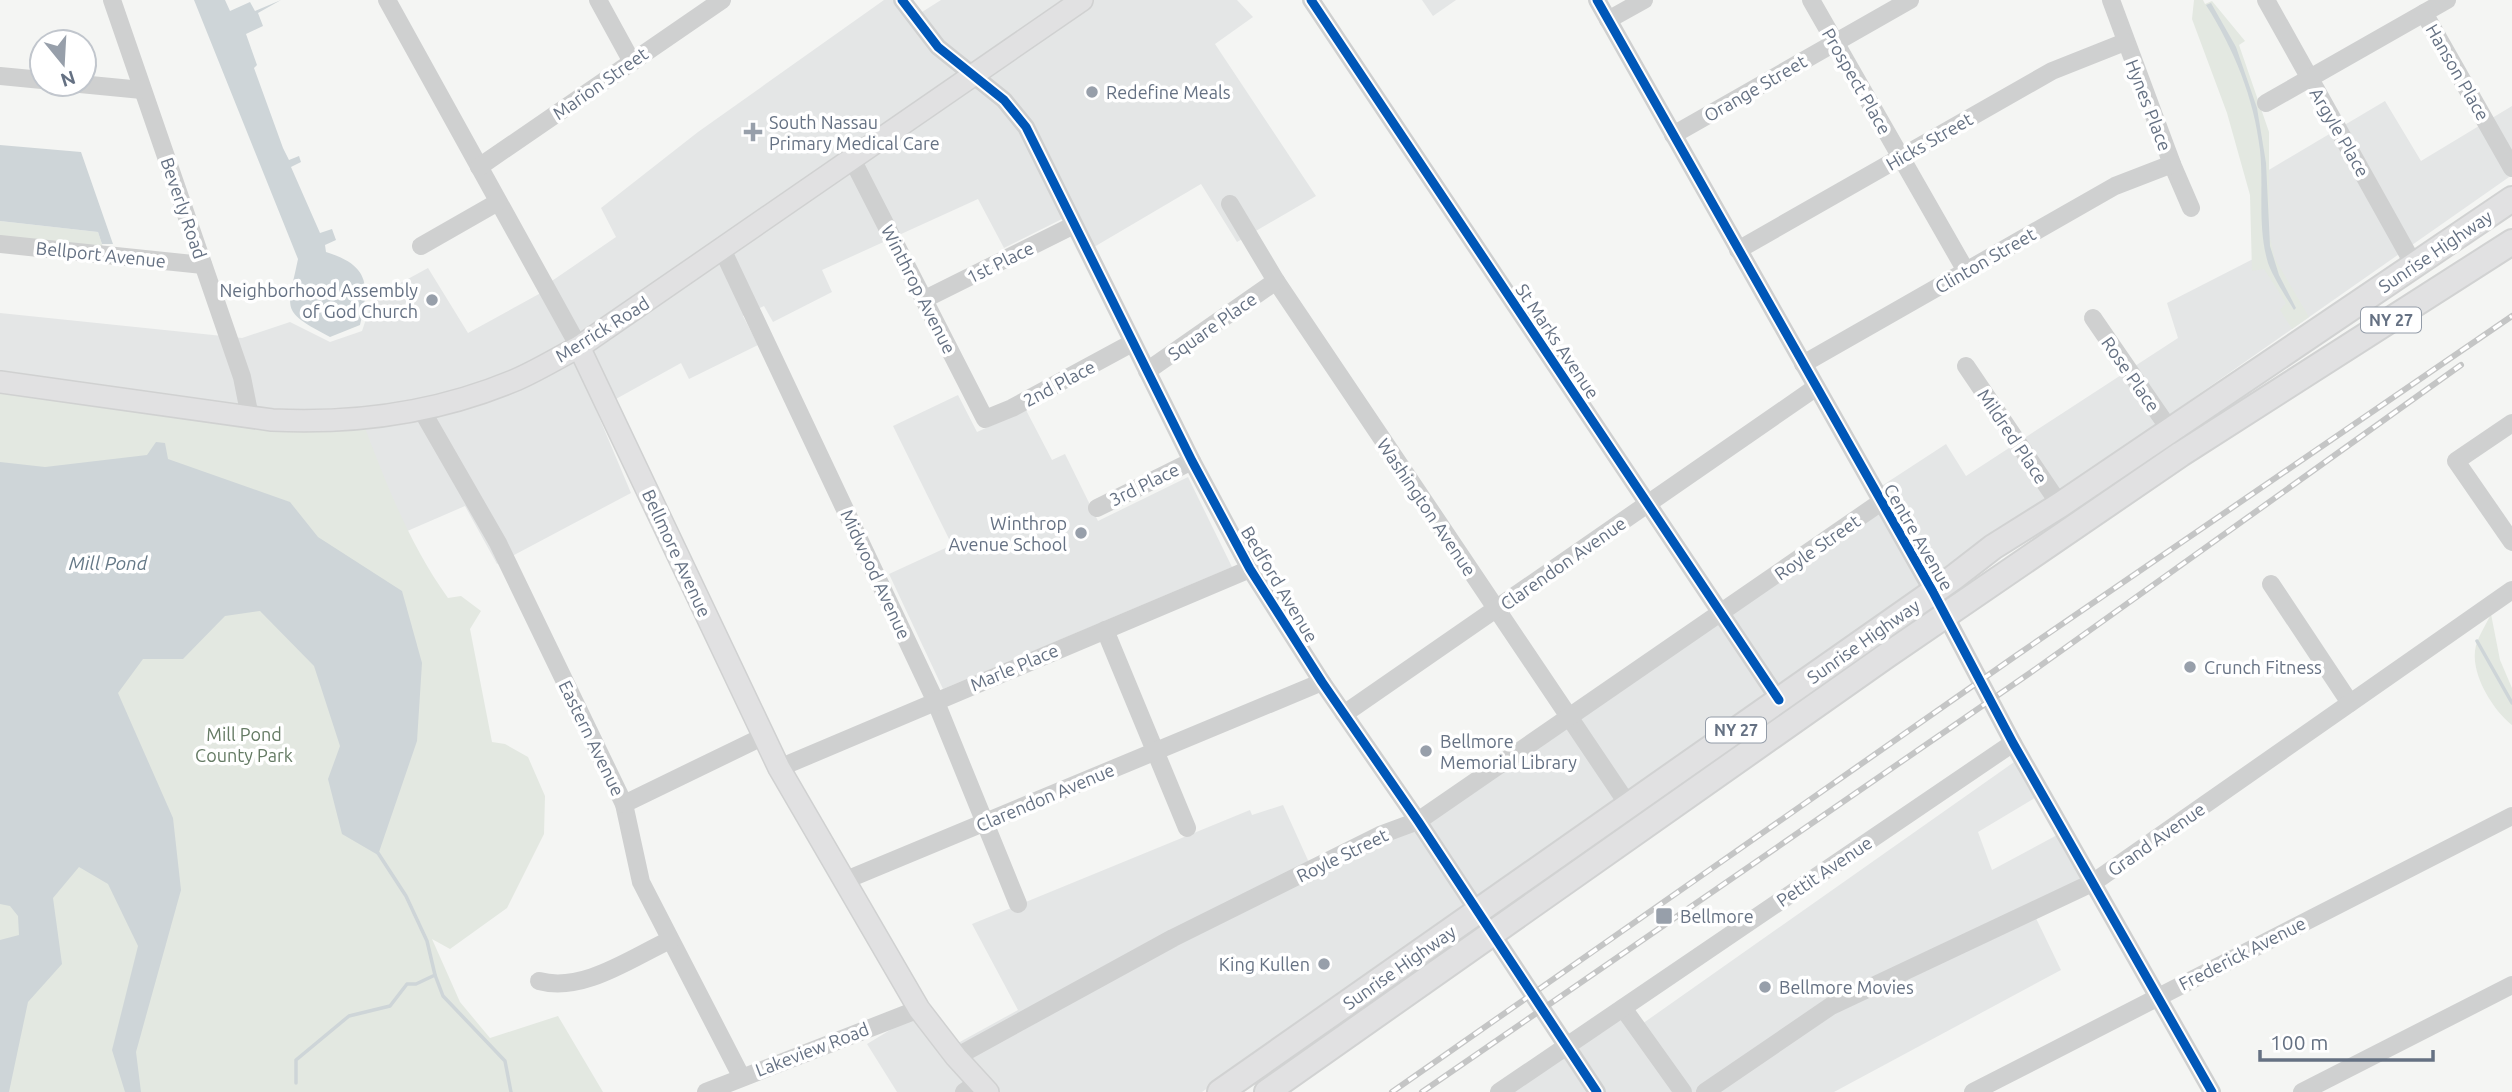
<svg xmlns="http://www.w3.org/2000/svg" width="2512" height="1092" font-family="Ubuntu,sans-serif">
<rect width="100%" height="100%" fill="#f4f5f3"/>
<!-- built -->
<g fill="#e4e6e6">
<path d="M884,0H898L911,19L941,0H1237L1253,17L1215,44L1316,196L1237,242L1201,184L1094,247L1066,217L1004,248L978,199L822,270L832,292L773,322L764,306L743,316L758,345L689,379L681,363L596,410L631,493L497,564L465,506L405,532L0,391V313L242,338L290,322L330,342L362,331L373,298L428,268L468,333L548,289L546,285L616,237L601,208L698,132Z"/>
<path d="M1422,0H1456L1433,16Z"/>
<path d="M2385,101L2421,161L2512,106V175L1202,1092H897L867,1044L930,1006L958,1043L1018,1010L972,924L1250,810L1252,815L1283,805L1311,867L1418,819L1883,501L1877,489L1946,444L1966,476L2178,338L2167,303L2257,257L2252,180Z"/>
<path d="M958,395L977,432L1026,410L1052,460L1065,454L1098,521L1188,477L1232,567L943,689L889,574L952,545L893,426Z"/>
<path d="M2017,760L2038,796L1978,832L1992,870L2059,834L2086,880L2031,908L2061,970L1834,1092H1506L1629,1010L1642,1024Z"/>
</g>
<!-- green -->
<g fill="#e3e8e1">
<path d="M2194,0H2203L2205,4L2212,1L2245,41L2239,45L2269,132V234L2275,259L2309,317L2292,329L2280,310L2286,303L2264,269L2252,271L2250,195L2227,113L2192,19Z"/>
<path d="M0,221L98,232L105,253L0,242Z"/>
<path d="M0,391L365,428C388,488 410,545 448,598L461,596L481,611L470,629L492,742L505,744L528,757L545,796L544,834L507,908L450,949L432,939L460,1002L490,1038L558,1016L603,1092H0Z"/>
<path d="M2491,614L2500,660L2512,688V725C2493,710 2472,676 2475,651C2476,639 2486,625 2491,614Z"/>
</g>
<!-- water -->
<g fill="#ced5d8">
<path d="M194,0H225L230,11L250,2L255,11L281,0L258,13L263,26L246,34L257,65L254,68L283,148L289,160L299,156L301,162L291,167L320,233L332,229L336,240L325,245L326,252C371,266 369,286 360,325L330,337C280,310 287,312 298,259Z"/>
<path d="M2211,3L2236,47L2257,108L2266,163L2270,246L2279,275L2296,308L2294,310C2285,295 2274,279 2268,263C2257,226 2264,187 2260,150C2254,98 2234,49 2206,5Z"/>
<path d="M0,145L81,152L113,244H102L98,232L0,221Z"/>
<path d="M156,442L165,443L168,459L290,502L318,537L402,591L422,663L417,741L378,855L342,834L328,779L340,746L314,666L260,611L225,616L183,659H143L118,693L173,818L181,890L136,1052L141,1092H125L112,1050L138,946L108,884L79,867L53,898L62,964L28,1002L9,1092H0V940L19,935L18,916L10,906L0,904V462L45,467L147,455Z"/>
</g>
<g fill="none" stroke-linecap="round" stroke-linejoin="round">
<!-- stream -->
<g stroke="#ced5d8" stroke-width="3.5">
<path d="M2477,641L2512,703"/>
<path d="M435,975L443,996L505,1061L511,1092"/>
<path d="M296,1083V1060L349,1016L390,1006L407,984H416L435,975L427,941L406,896L378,853"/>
</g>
<!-- major casing -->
<g stroke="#d0d1d1" stroke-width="24">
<g id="major">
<path d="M579,347L779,768L919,1009L956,1057L988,1092"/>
<path d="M0,382L272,420C355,424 436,413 513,381C535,372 557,358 579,347L1082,0"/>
</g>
</g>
<!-- highway casing -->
<g stroke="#d1d2d2" stroke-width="28">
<g id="highway">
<path d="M1220,1092L1953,578L1993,547L2060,505L2512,199"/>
<path d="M1267,1092L1886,656L2181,454L2512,242"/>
</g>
</g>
<!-- minor -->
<g stroke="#cfd0d0" stroke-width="18">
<path d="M112,0L242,377L250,417"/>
<path d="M387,0L579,347"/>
<path d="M598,0L632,62"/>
<path d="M902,0L938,47L1004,100L1026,127L1192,461L1250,569L1322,682L1418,821L1597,1092"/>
<path d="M1311,0L1779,700"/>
<path d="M1597,0L1933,592L2013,743L2212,1092"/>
<path d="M1811,0L1966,271"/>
<path d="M2111,0L2172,164L2191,208"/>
<path d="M2266,0L2414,265"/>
<path d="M2424,13L2512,168"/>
<path d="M1608,20L1644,0"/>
<path d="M0,76L42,80"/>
<path d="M80,84L142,90"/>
<path d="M2266,103L2447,0"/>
<path d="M1673,135L1910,0"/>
<path d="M852,159L985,419L1012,408L1132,343"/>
<path d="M479,167L722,0"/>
<path d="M1230,204L1276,281L1629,806"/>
<path d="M0,244L203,265"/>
<path d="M421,246L498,202"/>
<path d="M722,249L935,700L1018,904"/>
<path d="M1738,250L2052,71L2125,42"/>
<path d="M925,299L1074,225"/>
<path d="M2093,318L2170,430"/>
<path d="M1803,364L2115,186L2172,164"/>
<path d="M1966,366L2060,505"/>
<path d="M1147,371L1276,281"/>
<path d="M421,409L498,543L624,804L641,882L741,1076"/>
<path d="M2512,423L2456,461L2512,542"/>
<path d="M1097,508L1192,461"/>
<path d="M2271,584L2350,703"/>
<path d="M1105,630L1187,828"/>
<path d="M1344,714L1815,388"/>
<path d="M779,768L1250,569"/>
<path d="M624,804L764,736"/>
<path d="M846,880L1322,682"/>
<path d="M539,981C583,993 631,958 670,940"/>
<path d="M1623,1008L1683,1092"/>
<path d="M956,1057L1173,938L1380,835L1418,821L1881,502"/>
<path d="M706,1092L919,1009"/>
<path d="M964,1092L978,1082"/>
<path d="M1499,1092L2013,743"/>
<path d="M1705,1092L1831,1006L2094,882L2512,590"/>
<path d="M1973,1092L2512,816"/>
<path d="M2302,1092L2512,985"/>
</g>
<!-- major -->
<use href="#major" stroke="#e1e1e2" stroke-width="21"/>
<!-- highway -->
<use href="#highway" stroke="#e1e1e2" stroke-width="24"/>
<!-- rail casing -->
<g stroke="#c4c5c5" stroke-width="6">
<g id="rail">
<path d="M1392,1092L2017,655L2512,316"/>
<path d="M1422,1092L2030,673L2461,365"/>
</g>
</g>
<!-- rail -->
<use href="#rail" stroke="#fff" stroke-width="3.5" stroke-dasharray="10" stroke-linecap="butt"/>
<!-- cycleway casing -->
<g stroke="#fff" stroke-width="13">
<g id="cycleway">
<path d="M902,0L938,47L1004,100L1026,127L1192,461L1250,569L1322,682L1418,821L1597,1092"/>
<path d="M1311,0L1779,700"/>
<path d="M1597,0L1933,592L2013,743L2212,1092"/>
</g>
</g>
<!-- cycleway -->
<use href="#cycleway" stroke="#0057b8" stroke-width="9"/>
</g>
<!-- markers -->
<g fill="#979faa" stroke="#fff" stroke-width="2.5">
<circle cx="1092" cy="92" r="7"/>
<path d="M749.5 121.5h7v7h7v7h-7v7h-7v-7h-7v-7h7z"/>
<circle cx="432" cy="300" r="7"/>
<circle cx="1081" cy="533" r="7"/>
<circle cx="2190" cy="667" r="7"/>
<circle cx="1426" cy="751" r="7"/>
<rect x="1655" y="907" width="18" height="18" rx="3.5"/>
<circle cx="1324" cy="964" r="7"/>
<circle cx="1765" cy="987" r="7"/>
</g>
<g text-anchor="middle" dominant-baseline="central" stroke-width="7" stroke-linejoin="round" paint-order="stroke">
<!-- shield labels -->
<g fill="#fff" stroke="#939ca8" stroke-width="2">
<rect x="2361" y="307.5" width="60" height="25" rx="5"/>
<rect x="1706" y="717.5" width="60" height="25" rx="5"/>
</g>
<g font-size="16" font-weight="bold" fill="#657183">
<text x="2391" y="320">NY 27</text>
<text x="1736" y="730">NY 27</text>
</g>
<!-- street labels -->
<g font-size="18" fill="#657183" stroke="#fff">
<text transform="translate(2458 72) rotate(60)">Hanson Place</text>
<text transform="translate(1857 81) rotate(60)">Prospect Place</text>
<text transform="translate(600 83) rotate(-35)">Marion Street</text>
<text transform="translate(1755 88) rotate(-30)">Orange Street</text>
<text transform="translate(2149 105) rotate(69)">Hynes Place</text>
<text transform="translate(2340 132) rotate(60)">Argyle Place</text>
<text transform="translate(1929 141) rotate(-30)">Hicks Street</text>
<text transform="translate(184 208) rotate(71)">Beverly Road</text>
<text transform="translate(2435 251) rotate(-34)">Sunrise Highway</text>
<text transform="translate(101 254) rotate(6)">Bellport Avenue</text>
<text transform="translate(1985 260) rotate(-30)">Clinton Street</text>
<text transform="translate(1000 262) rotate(-26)">1st Place</text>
<text transform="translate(919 289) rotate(63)">Winthrop Avenue</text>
<text transform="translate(1212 326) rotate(-35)">Square Place</text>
<text transform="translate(602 329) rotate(-32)">Merrick Road</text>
<text transform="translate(1558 341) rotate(56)">St Marks Avenue</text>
<text transform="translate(2131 374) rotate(55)">Rose Place</text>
<text transform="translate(1059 383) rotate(-28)">2nd Place</text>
<text transform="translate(2013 436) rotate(56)">Mildred Place</text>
<text transform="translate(1144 484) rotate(-26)">3rd Place</text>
<text transform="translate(1427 507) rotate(56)">Washington Avenue</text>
<text transform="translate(1919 537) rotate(60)">Centre Avenue</text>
<text transform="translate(1817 547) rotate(-35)">Royle Street</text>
<text transform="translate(677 553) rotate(65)">Bellmore Avenue</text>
<text transform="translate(1563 563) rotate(-35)">Clarendon Avenue</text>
<text transform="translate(876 574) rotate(65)">Midwood Avenue</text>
<text transform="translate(1280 584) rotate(59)">Bedford Avenue</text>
<text transform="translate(1863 641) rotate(-35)">Sunrise Highway</text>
<text transform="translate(1014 667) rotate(-23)">Marle Place</text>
<text transform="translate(592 738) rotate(64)">Eastern Avenue</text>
<text transform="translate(1045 797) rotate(-23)">Clarendon Avenue</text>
<text transform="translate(2156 839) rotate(-35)">Grand Avenue</text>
<text transform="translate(1342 855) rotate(-26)">Royle Street</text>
<text transform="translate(1824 871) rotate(-34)">Pettit Avenue</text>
<text transform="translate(2242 953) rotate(-27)">Frederick Avenue</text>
<text transform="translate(1399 967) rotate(-35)">Sunrise Highway</text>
<text transform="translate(812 1049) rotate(-21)">Lakeview Road</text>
</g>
<!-- poi labels -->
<g font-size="18" fill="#657183" stroke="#fff" text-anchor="start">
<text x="1106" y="92">Redefine Meals</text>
<text x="769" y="122">South Nassau<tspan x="769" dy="21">Primary Medical Care</tspan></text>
<text x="418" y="290" text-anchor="end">Neighborhood Assembly<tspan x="418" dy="21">of God Church</tspan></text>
<text x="1067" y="523" text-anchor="end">Winthrop<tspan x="1067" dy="21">Avenue School</tspan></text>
<text x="2204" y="667">Crunch Fitness</text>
<text x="1440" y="741">Bellmore<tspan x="1440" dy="21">Memorial Library</tspan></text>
<text x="1680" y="916">Bellmore</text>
<text x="1310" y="964" text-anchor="end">King Kullen</text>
<text x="1779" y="987">Bellmore Movies</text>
</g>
<!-- park labels -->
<g font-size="18" fill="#647a63" stroke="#fff">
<text x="244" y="734">Mill Pond<tspan x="244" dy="21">County Park</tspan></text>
</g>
<!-- water labels -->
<g font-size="19" font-style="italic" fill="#657987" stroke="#fff">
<text x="108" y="563">Mill Pond</text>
</g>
</g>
<!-- north arrow -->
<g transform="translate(63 63) rotate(162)"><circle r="33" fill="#ffffff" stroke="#c1c6cd" stroke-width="2"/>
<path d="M0-5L12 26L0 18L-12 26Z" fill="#979faa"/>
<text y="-10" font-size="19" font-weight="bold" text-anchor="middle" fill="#657183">N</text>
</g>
<!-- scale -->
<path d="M2260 1050v10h173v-10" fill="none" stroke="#657183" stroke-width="3.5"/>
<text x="2270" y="1050" font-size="21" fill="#657183" stroke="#ffffff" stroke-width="5" paint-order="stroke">100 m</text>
</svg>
